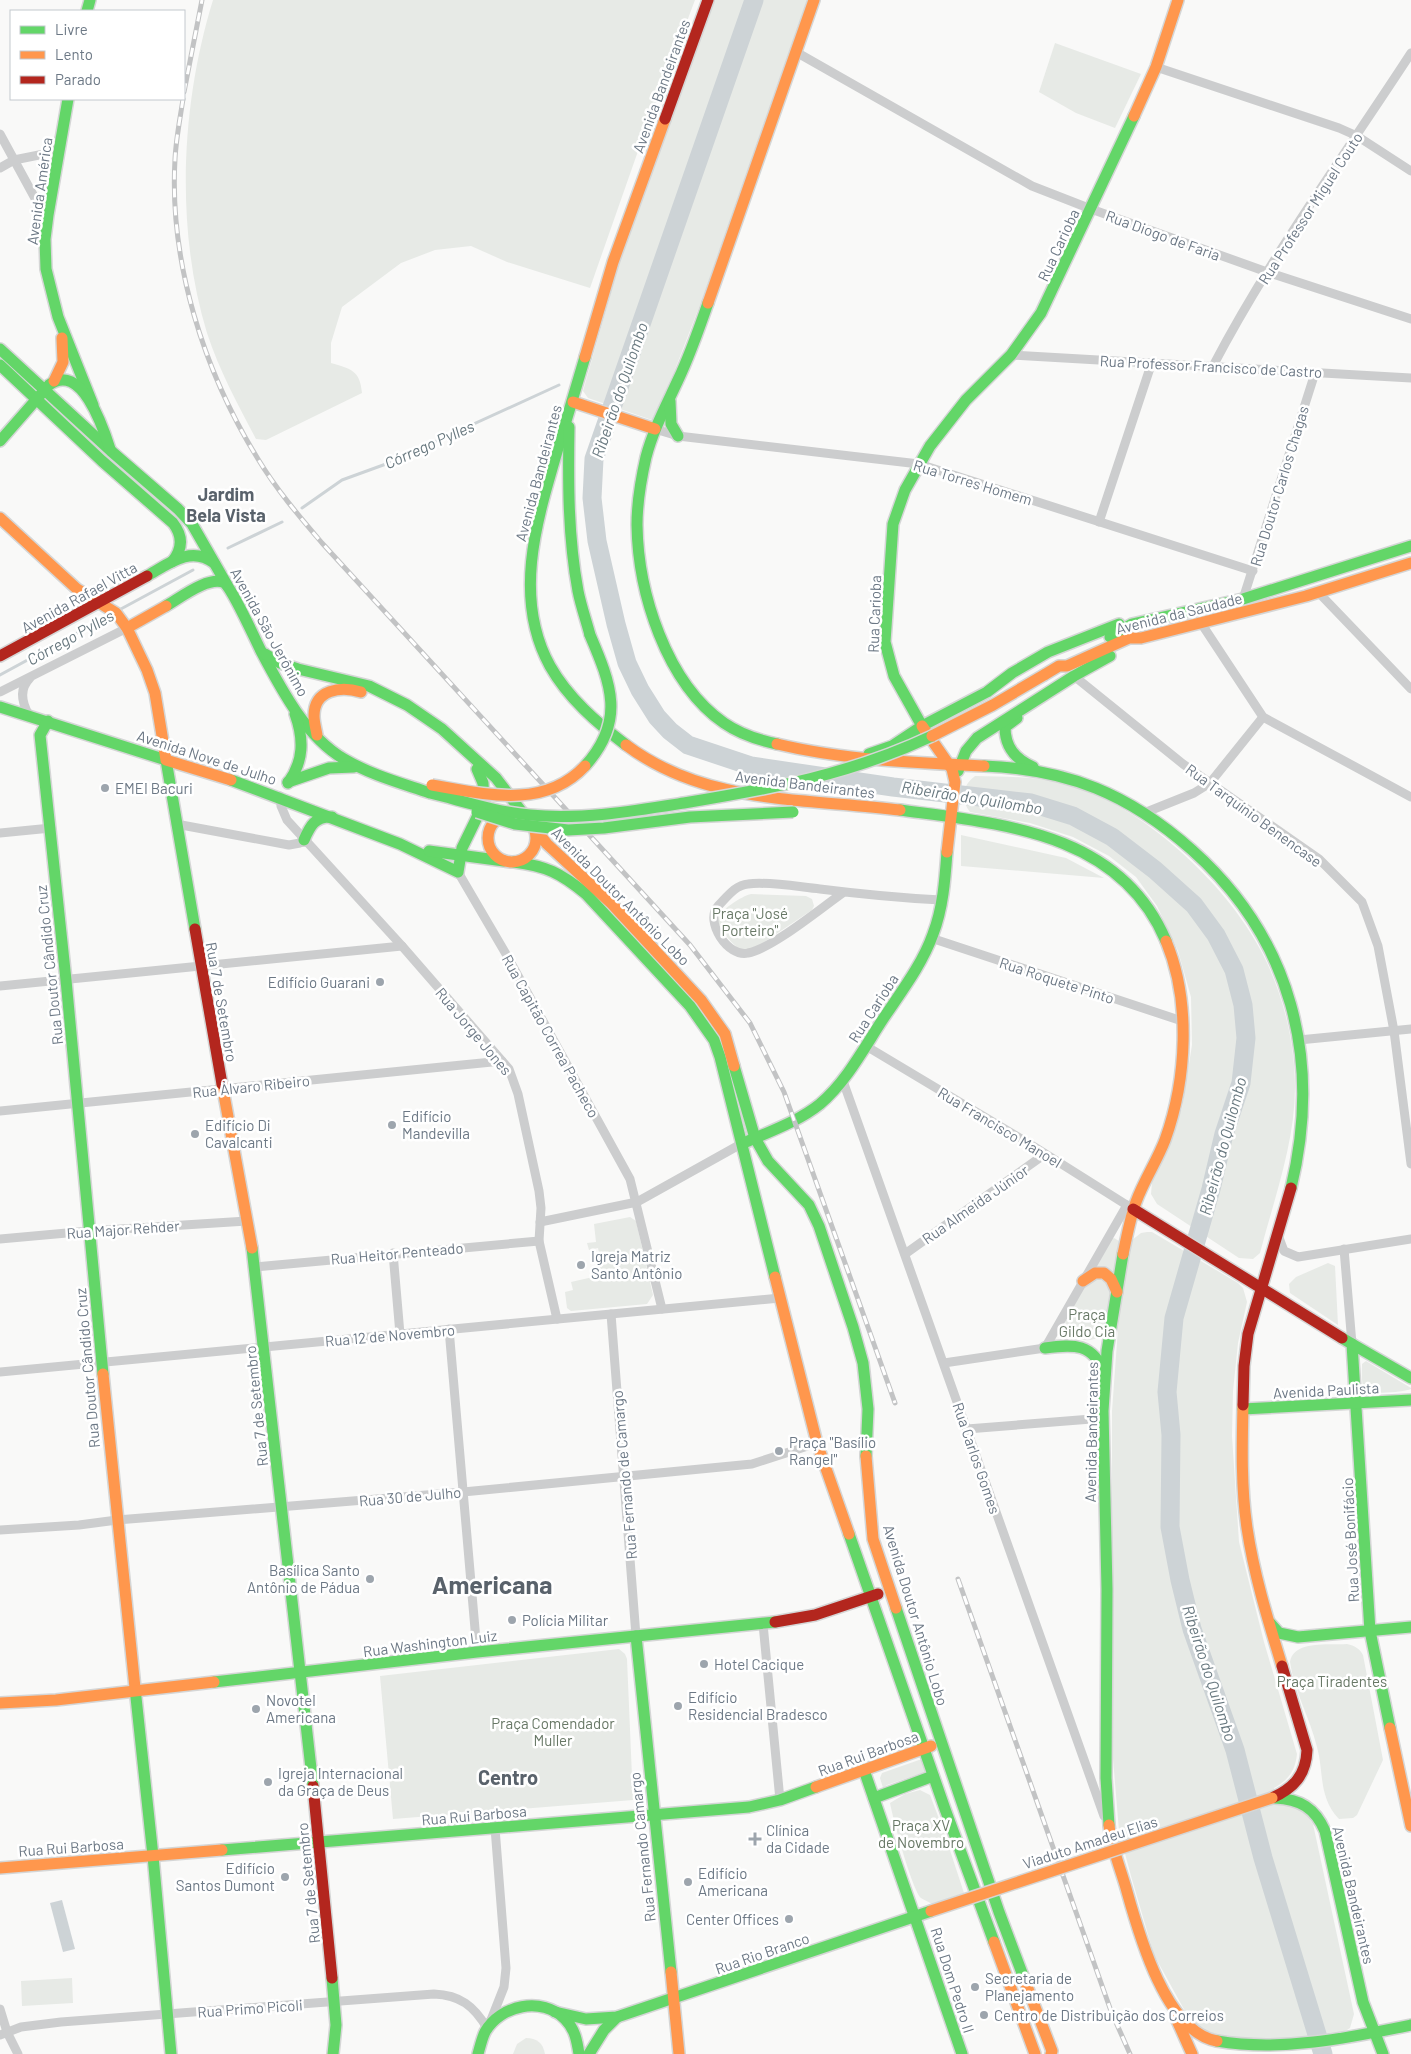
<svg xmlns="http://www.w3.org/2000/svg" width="1411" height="2054" font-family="Barlow,sans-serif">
<rect width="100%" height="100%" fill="#f9f9f8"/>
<!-- green -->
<g fill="#e7eae6">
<path d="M213,0H695L637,154L590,288L507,262L471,246L435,250L401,263L342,307L331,343V363C351,369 360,370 362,393L266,440L256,439C238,405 219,370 207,333C175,228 181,104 213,0Z"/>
<path d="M714,0H807L703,297L674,372L652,420L588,398L583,391L619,264Z"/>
<path d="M1055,43L1141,74L1115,128L1076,113L1039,92Z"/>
<path d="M975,776C1009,777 1041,776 1073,786C1143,807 1226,884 1260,949C1282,989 1295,1041 1295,1087C1295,1143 1274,1199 1260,1253L1253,1259L1239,1258L1157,1204L1151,1194L1152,1182L1182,1108L1192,1045L1191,997L1178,951L1157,906L1136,877L1109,856L1073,837L1030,823L970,812C960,799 962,786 975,776Z"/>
<path d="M961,835L1066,858L1104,878L961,866Z"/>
<path d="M751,894L806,896L812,899L814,906L812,910L754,949C750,950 745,951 742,950C735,948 718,928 718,920C718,911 742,896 751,894Z"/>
<path d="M630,1217L636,1221L653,1295L647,1304L571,1311L567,1308L565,1292L573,1290L571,1282L593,1277L592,1269L602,1267L598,1248L589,1250L587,1243L596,1242L594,1224Z"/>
<path d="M1147,1232H1152L1238,1283L1243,1288L1247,1302L1238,1343L1233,1391L1232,1436L1239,1542L1264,1642L1297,1754C1295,1772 1288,1780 1274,1788L1280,1805C1295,1806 1305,1811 1313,1824L1354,2014L1350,2028L1344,2032L1246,2044L1207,2032L1191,2022L1154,1955L1131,1876L1119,1831L1110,1722L1112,1582V1411L1119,1315L1132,1240L1141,1233Z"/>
<path d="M1114,1238L1119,1241L1104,1334C1088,1346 1071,1340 1065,1322L1111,1239Z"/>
<path d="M1328,1263L1335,1266L1338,1325L1290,1293L1289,1284L1296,1277Z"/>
<path d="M1366,1361L1411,1388V1389C1403,1392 1369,1396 1364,1388C1361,1382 1362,1371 1362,1364Z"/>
<path d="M1347,1644C1355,1646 1359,1648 1363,1655L1383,1760L1357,1815L1353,1818L1339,1819C1318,1797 1324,1772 1317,1747C1310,1718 1294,1691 1290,1662C1293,1640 1330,1645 1347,1644Z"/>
<path d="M619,1649L625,1654L627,1659L633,1800L393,1819L380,1676Z"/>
<path d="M919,1760H922L928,1768L925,1772L887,1785L883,1788L880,1778L882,1773Z"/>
<path d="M920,1790L930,1795L944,1832L964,1893L932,1904C929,1902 924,1900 921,1898C912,1889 893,1819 890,1803L905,1794Z"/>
<path d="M72,1978L73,2003L22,2006L21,1981Z"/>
<path d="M526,2038C537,2038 543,2043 545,2054H513L517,2044Z"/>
</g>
<!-- water -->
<path fill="#cdd3d6" d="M62,1900L75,1949L63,1952L50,1903Z"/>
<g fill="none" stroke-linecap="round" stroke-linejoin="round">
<!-- stream -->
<g stroke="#cdd3d6" stroke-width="3">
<path d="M302,508L342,480L386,464L559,385"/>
<path d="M228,548L282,522"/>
<path d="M119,610L193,570"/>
<path d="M0,675L114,613"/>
</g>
<!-- river -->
<path stroke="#cdd3d6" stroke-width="19" d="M754,0L594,459L592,498L597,541L616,624L627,663L640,690L657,717L670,731L688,745L751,766L893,787L1031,803L1073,816L1112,837L1155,870L1194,905L1216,935L1234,970L1243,1005L1246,1038L1241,1083L1224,1134L1211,1189L1174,1318L1167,1392L1171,1435L1170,1527L1180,1580L1192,1629L1235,1750L1263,1858L1323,2054"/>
<!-- fast casing -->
<g stroke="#d5d6d6" stroke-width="14">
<g id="fast">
<path d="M87,11L90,0"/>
<path d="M68,99L48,215L45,239L46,269L58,317L93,405"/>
<path d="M708,303C699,329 690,355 678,380C666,406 653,430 646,457C641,479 637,502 637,525C638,592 666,683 724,723C740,734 758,740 777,744"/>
<path d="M0,349L111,451L178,509L192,524L227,585"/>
<path d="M585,357C575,390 566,422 556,455C536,523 513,599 550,666C568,698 597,723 626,745"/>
<path d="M0,365L102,461L173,523C183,536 183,549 172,562"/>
<path d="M670,401L671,424L678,436"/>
<path d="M569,427C568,482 568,537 578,591C581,606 586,620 590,635"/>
<path d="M0,441L49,385C81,361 103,427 110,449"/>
<path d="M147,576C168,564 191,545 214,563"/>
<path d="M166,606C180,598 209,575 225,583C235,594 253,635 261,651C281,689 306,737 344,759C371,775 401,783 430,793"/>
<path d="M1110,637L1132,624L1243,599L1411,546"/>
<path d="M265,654L280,663L298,669L369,686L407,705L442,729L496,778L528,820"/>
<path d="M0,707L166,760L195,929"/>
<path d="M1017,718L1005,727C1005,747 1015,759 1033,767"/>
<path d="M48,721L40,735L66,980L103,1374"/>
<path d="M922,726L894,676L885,642L893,524L905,490L930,446L966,400L1011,355L1041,313L1134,116"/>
<path d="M869,754L892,746L922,726L987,692L1012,673L1048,652L1119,624"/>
<path d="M984,766C1068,769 1129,794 1192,850C1292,939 1322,1060 1291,1188"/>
<path d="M958,771L966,751L977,738L1074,676L1110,656"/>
<path d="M231,780L400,844L458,872L462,848L484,803L483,783L477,769"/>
<path d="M288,782L329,768L354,767"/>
<path d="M288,783C304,761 304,739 295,714"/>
<path d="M900,810C1002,824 1120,832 1166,941"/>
<path d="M304,840C310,826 315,816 332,817"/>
<path d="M429,851L504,861"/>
<path d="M514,862C546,866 561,873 586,894L690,1006L714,1040L720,1057L775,1277"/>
<path d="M734,1066L755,1138L768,1161L809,1205L819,1226L853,1327L863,1363L868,1409L866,1456"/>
<path d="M746,1142C771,1131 799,1121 820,1104C847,1081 864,1048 883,1019C901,992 922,965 933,934C943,908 945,880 947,852"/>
<path d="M252,1248L313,1786"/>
<path d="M1342,1338L1352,1344L1370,1631L1390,1728"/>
<path d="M1352,1344L1411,1378"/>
<path d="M1045,1348C1074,1344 1093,1343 1105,1374"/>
<path d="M1243,1409L1411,1400"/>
<path d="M849,1534L945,1809L994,1942"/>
<path d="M896,1608L999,1912L1025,1981"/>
<path d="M1270,1623L1279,1633L1298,1637L1411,1627"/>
<path d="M636,1636L671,1972"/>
<path d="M214,1682L477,1652L775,1622"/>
<path d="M135,1688L153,1856L171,2054"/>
<path d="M864,1770L962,2054"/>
<path d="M874,1798L933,1776"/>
<path d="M1275,1798C1300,1799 1315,1808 1325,1831L1363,2002L1383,2054"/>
<path d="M1109,1825L1106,1778L1107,1589L1103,1411L1107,1351L1123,1254"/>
<path d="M222,1850L749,1807L780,1800L816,1787"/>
<path d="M332,1978L336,2025L333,2054"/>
<path d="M555,2012L586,2019L617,2017L931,1911"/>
<path d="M1217,2041C1281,2052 1348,2038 1411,2025"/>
<path d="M478,2054C480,2047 482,2038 485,2032C500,2005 542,1996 565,2019C575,2029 577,2041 579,2054"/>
<path d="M589,2054L604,2030L617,2017"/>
</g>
</g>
<!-- slow casing -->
<g stroke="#d5d6d6" stroke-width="14">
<g id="slow">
<path d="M1134,116L1156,67L1178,0"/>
<path d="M708,303L814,0"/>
<path d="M585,357L613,262L665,119"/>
<path d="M54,381L63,362L62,338"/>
<path d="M573,402L655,429"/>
<path d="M0,518L77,589L116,613L127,628"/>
<path d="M166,606L127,628L147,670L155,693L166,760L231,780"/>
<path d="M1044,675L1059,666H1067L1129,638H1141L1306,596L1411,563"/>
<path d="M922,726L952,769L955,782L947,852"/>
<path d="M317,735C316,729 314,722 314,716C314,689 341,686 361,692"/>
<path d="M777,744C844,760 915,763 984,766"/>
<path d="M626,745C706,805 805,798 900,810"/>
<circle cx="512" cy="838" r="24"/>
<path d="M532,825L547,844L612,904L701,1000L725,1034L734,1066"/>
<path d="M222,1084L252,1248"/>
<path d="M1123,1254C1127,1236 1130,1218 1136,1202C1144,1180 1157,1161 1165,1140C1187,1079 1191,1001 1166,941"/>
<path d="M775,1277L817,1443L849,1534"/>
<path d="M1083,1281L1095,1273H1104L1111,1279L1117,1292"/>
<path d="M103,1374L135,1688"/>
<path d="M1243,1405C1242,1446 1241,1487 1247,1528C1254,1575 1268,1620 1282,1666"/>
<path d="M866,1456L873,1539L896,1608"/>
<path d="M0,1703L56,1700L214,1682"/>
<path d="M1390,1728L1411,1826"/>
<path d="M816,1787L931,1746"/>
<path d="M1109,1825C1111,1846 1120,1867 1126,1888C1138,1931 1165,2032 1217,2041"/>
<path d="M0,1868L222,1850"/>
<path d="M994,1942L1035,2054"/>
<path d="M671,1972L679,2054"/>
<path d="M1025,1981L1052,2051L1051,2054"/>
<path d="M1175,2016L1192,2054"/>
</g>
</g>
<!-- jam casing -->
<g stroke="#d5d6d6" stroke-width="14">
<g id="jam">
<path d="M665,119L708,0"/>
<path d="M0,656L147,576"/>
<path d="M195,929L222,1084"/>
<path d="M1133,1209L1342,1338"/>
<path d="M1243,1405L1244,1366L1248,1334L1291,1188"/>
<path d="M775,1622L815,1615L878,1594"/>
<path d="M313,1786L332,1978"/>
<path d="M1272,1798C1294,1788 1306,1775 1307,1750L1282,1666"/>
</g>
</g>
<!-- street -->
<g stroke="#cccdce" stroke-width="9">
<path d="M796,52L1032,186L1091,209L1267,272L1411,319"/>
<path d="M1156,67L1339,128L1357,136L1411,171"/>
<path d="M0,134L37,202L45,226"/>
<path d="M0,168L14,160L44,154L52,148L61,136"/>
<path d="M1011,355L1411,378"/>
<path d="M1213,366C1270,257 1344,156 1411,53"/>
<path d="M655,429L678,436L919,464L1253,571"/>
<path d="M1099,522L1152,362"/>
<path d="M1318,592L1411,689"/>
<path d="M1243,599L1315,373"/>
<path d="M1201,623L1263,717L1411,797"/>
<path d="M1074,676L1183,764L1319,859L1362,902L1378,946L1394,1031L1411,1164"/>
<path d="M0,692L127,628"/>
<path d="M29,715C22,703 19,689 30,678"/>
<path d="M280,796L281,806L287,820L402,946L509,1069L518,1094L539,1191L541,1208L539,1241L557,1319"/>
<path d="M1144,813L1194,793L1210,783L1263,717"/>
<path d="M176,824L289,845L300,843L304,840"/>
<path d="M0,833L51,828"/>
<path d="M458,872L506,954L630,1179L662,1309"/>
<path d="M844,892C821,908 773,948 748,953C728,958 704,921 718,906C727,897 735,885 748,884C768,881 799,887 820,889C860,894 900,898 941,900"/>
<path d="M931,938L1182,1021"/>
<path d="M0,986L402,946"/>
<path d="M1299,1040L1411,1029"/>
<path d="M866,1046L1033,1146L1133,1209"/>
<path d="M843,1081L1104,1816"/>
<path d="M0,1111L502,1061"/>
<path d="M540,1222L637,1202L741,1144"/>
<path d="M1278,1235L1284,1251L1298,1257L1411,1239"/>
<path d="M0,1239L89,1231L247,1221"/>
<path d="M1344,1249L1352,1344"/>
<path d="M393,1253L400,1334"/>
<path d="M905,1254L1045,1154"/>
<path d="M255,1267L539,1241"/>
<path d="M611,1314L636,1636"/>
<path d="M449,1329L477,1652"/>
<path d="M944,1363L1045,1348L1127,1205"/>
<path d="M0,1372L780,1298"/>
<path d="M967,1429L1104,1418"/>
<path d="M0,1530L79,1525L117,1520L463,1492L752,1464L817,1443"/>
<path d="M763,1624L780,1800"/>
<path d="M0,2009L7,2032L18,2054"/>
<path d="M491,2020L504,1987L506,1968L495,1828"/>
<path d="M0,2035L21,2027L61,2022L434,1994C460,1995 474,2006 487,2028"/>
</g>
<!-- fast -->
<use href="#fast" stroke="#63d668" stroke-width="11"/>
<!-- slow -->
<use href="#slow" stroke="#ff974d" stroke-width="11"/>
<!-- jam -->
<use href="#jam" stroke="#b3261e" stroke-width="11"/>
<!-- rail casing -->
<g stroke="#c2c3c4" stroke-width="5">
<g id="rail">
<path d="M184,92L202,0"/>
<path d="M183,99C180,119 176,139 175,159C169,262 204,372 258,459C276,489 299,516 322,543L690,945L750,1023L784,1092L895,1403"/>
<path d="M958,1579L1111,2011L1130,2054"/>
</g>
</g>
<!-- rail -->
<use href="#rail" stroke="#fff" stroke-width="3" stroke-dasharray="9" stroke-linecap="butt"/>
<!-- fast-bridge casing -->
<g stroke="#d5d6d6" stroke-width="14" stroke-linecap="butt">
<g id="fast-bridge">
<path d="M585,766C626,721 611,684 590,635"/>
<path d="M430,793C463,801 496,812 530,815C581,820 634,811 684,803C774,788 849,775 932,736"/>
<path d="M477,812L515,824L568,830L604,828L690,817L793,812"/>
</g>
</g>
<!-- slow-bridge casing -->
<g stroke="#d5d6d6" stroke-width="14" stroke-linecap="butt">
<g id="slow-bridge">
<path d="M932,736L993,705L1044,675"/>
<path d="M432,785C484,794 544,810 585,766"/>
<path d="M931,1911L1272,1798"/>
</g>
</g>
<!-- fast-bridge -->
<use href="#fast-bridge" stroke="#63d668" stroke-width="11"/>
<!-- slow-bridge -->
<use href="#slow-bridge" stroke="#ff974d" stroke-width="11"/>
</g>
<!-- markers -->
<g fill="#9da5ad" stroke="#fff" stroke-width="2">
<circle cx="105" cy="788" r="5"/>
<circle cx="380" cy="982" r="5"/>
<circle cx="392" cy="1125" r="5"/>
<circle cx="195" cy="1134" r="5"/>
<circle cx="581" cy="1265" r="5"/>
<circle cx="779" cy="1451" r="5"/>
<circle cx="370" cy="1579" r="5"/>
<circle cx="512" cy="1620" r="5"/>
<circle cx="704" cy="1664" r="5"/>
<circle cx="678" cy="1706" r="5"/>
<circle cx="256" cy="1709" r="5"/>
<circle cx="268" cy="1782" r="5"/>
<path d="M752.5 1831.5h5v5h5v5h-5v5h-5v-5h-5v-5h5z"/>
<circle cx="285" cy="1877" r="5"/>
<circle cx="688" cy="1882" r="5"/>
<circle cx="789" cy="1919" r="5"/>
<circle cx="975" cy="1987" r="5"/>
<circle cx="984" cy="2015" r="5"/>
</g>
<g text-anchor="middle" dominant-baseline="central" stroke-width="5" stroke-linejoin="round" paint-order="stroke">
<!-- street labels -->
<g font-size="15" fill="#6c7885" stroke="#fff">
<text transform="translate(661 86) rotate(-70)">Avenida Bandeirantes</text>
<text transform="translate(39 191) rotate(-82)">Avenida América</text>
<text transform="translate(1310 208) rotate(-57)">Rua Professor Miguel Couto</text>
<text transform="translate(1163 235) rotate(20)">Rua Diogo de Faria</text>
<text transform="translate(1058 245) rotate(-65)">Rua Carioba</text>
<text transform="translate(1211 366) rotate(3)">Rua Professor Francisco de Castro</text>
<text transform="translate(538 473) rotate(-75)">Avenida Bandeirantes</text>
<text transform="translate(973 482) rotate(17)">Rua Torres Homem</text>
<text transform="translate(1279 486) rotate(-73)">Rua Doutor Carlos Chagas</text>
<text transform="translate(79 597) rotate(-29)">Avenida Rafael Vitta</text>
<text transform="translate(1179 613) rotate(-14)">Avenida da Saudade</text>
<text transform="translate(874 614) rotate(-88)">Rua Carioba</text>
<text transform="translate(270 632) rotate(61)">Avenida São Jerônimo</text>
<text transform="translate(207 757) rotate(18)">Avenida Nove de Julho</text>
<text transform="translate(805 784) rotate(7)">Avenida Bandeirantes</text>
<text transform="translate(1254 815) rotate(36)">Rua Tarquínio Benencase</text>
<text transform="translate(621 896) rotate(45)">Avenida Doutor Antônio Lobo</text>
<text transform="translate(49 965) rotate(-96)">Rua Doutor Cândido Cruz</text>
<text transform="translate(1057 980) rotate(18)">Rua Roquete Pinto</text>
<text transform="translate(222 1002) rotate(80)">Rua 7 de Setembro</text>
<text transform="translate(873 1008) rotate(-57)">Rua Carioba</text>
<text transform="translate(474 1031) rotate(50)">Rua Jorge Jones</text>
<text transform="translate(551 1036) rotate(61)">Rua Capitão Correa Pacheco</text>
<text transform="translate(251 1086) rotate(-6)">Rua Álvaro Ribeiro</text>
<text transform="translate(1000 1127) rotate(31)">Rua Francisco Manoel</text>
<text transform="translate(975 1204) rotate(-35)">Rua Almeida Júnior</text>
<text transform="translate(123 1229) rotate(-4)">Rua Major Rehder</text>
<text transform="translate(397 1253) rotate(-5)">Rua Heitor Penteado</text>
<text transform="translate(390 1335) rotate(-5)">Rua 12 de Novembro</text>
<text transform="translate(87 1368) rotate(-95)">Rua Doutor Cândido Cruz</text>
<text transform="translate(1326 1390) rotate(-3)">Avenida Paulista</text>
<text transform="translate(256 1406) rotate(-96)">Rua 7 de Setembro</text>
<text transform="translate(1091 1432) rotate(-89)">Avenida Bandeirantes</text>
<text transform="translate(977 1458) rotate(71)">Rua Carlos Gomes</text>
<text transform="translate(624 1475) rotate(-95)">Rua Fernando de Camargo</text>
<text transform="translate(410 1496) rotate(-5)">Rua 30 de Julho</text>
<text transform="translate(1350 1540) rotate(-93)">Rua José Bonifácio</text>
<text transform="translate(916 1615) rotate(73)">Avenida Doutor Antônio Lobo</text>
<text transform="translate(430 1643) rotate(-7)">Rua Washington Luiz</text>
<text transform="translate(868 1753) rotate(-20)">Rua Rui Barbosa</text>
<text transform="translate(474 1815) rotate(-5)">Rua Rui Barbosa</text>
<text transform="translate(1090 1842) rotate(-18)">Viaduto Amadeu Elias</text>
<text transform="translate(71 1847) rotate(-4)">Rua Rui Barbosa</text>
<text transform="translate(642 1847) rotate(-96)">Rua Fernando Camargo</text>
<text transform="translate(308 1883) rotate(-96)">Rua 7 de Setembro</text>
<text transform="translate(1354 1895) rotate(77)">Avenida Bandeirantes</text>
<text transform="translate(762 1953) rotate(-19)">Rua Rio Branco</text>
<text transform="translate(953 1980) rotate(72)">Rua Dom Pedro II</text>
<text transform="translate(250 2008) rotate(-4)">Rua Primo Picoli</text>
</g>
<!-- poi labels -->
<g font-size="15" fill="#6c7885" stroke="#fff" text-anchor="start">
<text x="115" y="788">EMEI Bacuri</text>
<text x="370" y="982" text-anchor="end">Edifício Guarani</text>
<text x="402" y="1116">Edifício<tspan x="402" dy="17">Mandevilla</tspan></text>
<text x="205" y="1125">Edifício Di<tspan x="205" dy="17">Cavalcanti</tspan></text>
<text x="591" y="1256">Igreja Matriz<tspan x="591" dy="17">Santo Antônio</tspan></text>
<text x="789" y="1442">Praça "Basílio<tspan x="789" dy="17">Rangel"</tspan></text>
<text x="360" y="1570" text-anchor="end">Basílica Santo<tspan x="360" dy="17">Antônio de Pádua</tspan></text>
<text x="522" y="1620">Polícia Militar</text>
<text x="714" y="1664">Hotel Cacique</text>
<text x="688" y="1697">Edifício<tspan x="688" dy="17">Residencial Bradesco</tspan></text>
<text x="266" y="1700">Novotel<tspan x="266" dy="17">Americana</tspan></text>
<text x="278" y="1773">Igreja Internacional<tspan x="278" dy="17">da Graça de Deus</tspan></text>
<text x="766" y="1830">Clínica<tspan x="766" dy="17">da Cidade</tspan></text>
<text x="275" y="1868" text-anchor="end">Edifício<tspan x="275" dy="17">Santos Dumont</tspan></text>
<text x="698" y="1873">Edifício<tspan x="698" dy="17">Americana</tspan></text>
<text x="779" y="1919" text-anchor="end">Center Offices</text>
<text x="985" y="1978">Secretaria de<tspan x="985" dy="17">Planejamento</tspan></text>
<text x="994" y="2015">Centro de Distribuição dos Correios</text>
</g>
<!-- park labels -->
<g font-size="15" fill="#687866" stroke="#fff">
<text x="750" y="913">Praça "José<tspan x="750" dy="17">Porteiro"</tspan></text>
<text x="1087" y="1314">Praça<tspan x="1087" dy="17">Gildo Cia</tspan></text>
<text x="1332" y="1681">Praça Tiradentes</text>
<text x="553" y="1723">Praça Comendador<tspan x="553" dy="17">Muller</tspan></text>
<text x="921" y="1825">Praça XV<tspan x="921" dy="17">de Novembro</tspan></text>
</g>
<!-- water labels -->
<g font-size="16" font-style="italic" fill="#68787f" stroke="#fff">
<text transform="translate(619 390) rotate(-71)">Ribeirão do Quilombo</text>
<text transform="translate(429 444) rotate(-24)">Córrego Pylles</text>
<text transform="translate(70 637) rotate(-29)">Córrego Pylles</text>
<text transform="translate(972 797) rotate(9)">Ribeirão do Quilombo</text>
<text transform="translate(1222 1146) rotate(-75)">Ribeirão do Quilombo</text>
<text transform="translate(1210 1673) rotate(72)">Ribeirão do Quilombo</text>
</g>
<!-- quarter labels -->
<g font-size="18" font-weight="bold" fill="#59626b" stroke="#fff">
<text x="226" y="494">Jardim<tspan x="226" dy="21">Bela Vista</tspan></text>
</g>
<!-- district labels -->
<g font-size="20" font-weight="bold" fill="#59626b" stroke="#fff">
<text x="508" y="1777">Centro</text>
</g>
<!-- town labels -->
<g font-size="25" font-weight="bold" fill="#59626b" stroke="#fff">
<text x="492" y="1584">Americana</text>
</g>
</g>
<!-- legend -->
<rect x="10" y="10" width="175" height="90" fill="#ffffff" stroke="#c4c9ce"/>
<rect x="20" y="26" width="25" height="8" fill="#63d668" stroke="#c4c9ce"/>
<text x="55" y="35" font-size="15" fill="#6c7885">Livre</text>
<rect x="20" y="51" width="25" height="8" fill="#ff974d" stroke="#c4c9ce"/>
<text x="55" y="60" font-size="15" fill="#6c7885">Lento</text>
<rect x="20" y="76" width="25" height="8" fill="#b3261e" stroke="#c4c9ce"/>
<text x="55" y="85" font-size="15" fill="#6c7885">Parado</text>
</svg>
